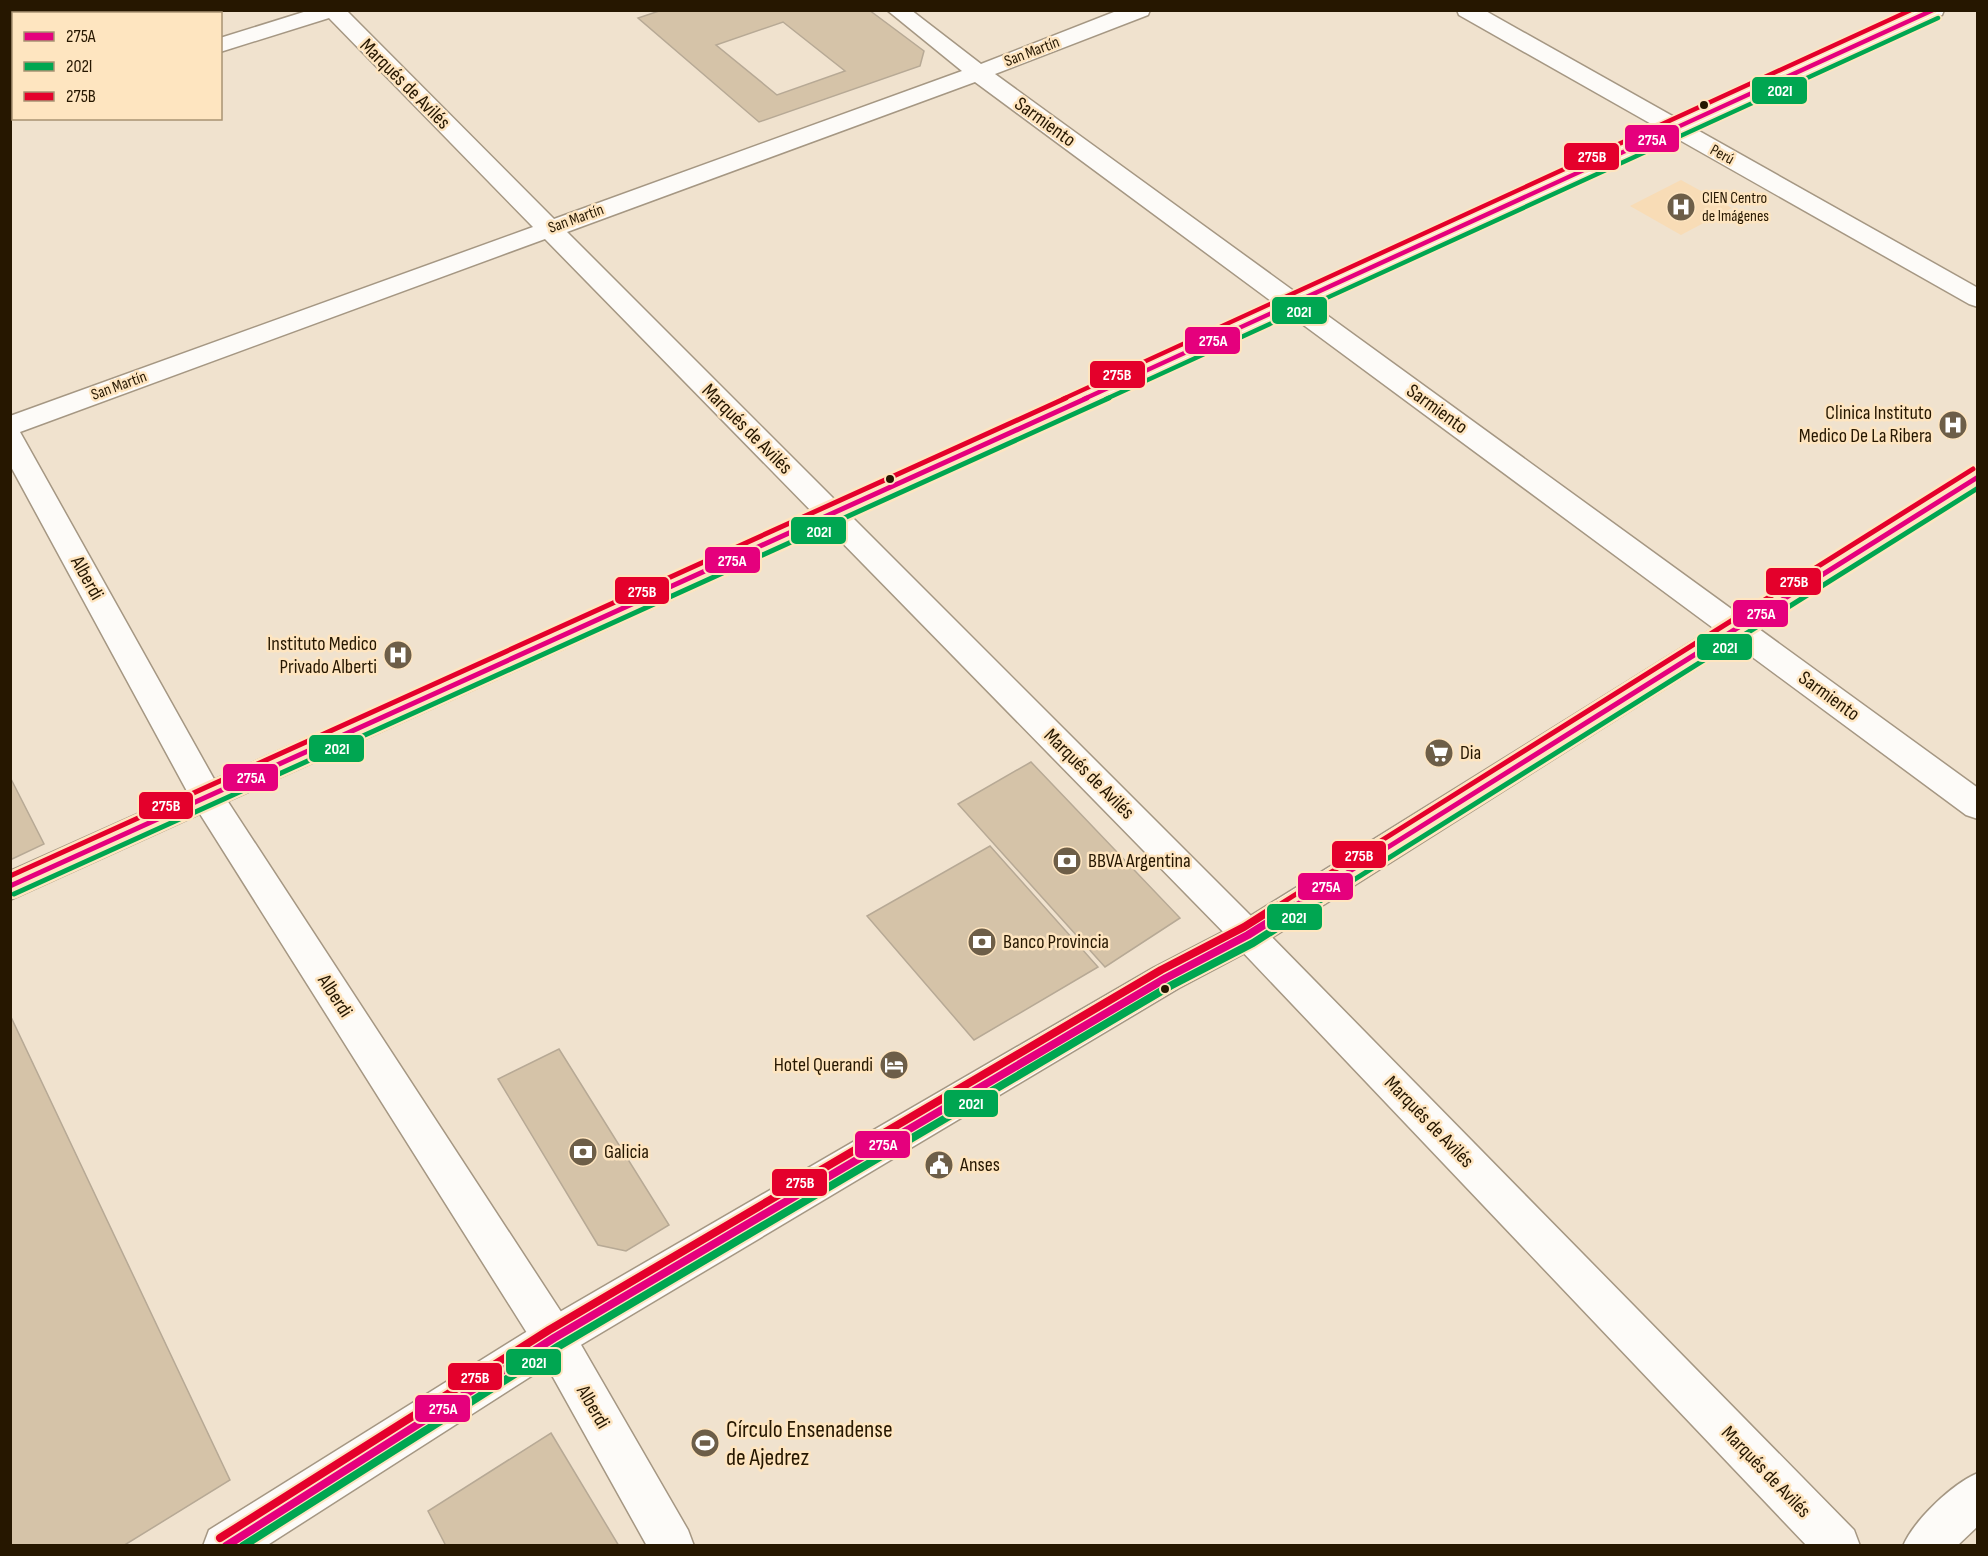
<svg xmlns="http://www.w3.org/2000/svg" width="1988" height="1556" font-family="'Sofia Sans Condensed',sans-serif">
<rect width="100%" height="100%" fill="#f0e2ce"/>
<!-- built -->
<path fill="#f8dcb6" d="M1681,180L1732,208L1681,235L1630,206Z"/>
<!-- building -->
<g fill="#d5c3a8" stroke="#b7a995" stroke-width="1.5" fill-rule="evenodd">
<path d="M662,10H869L924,51L920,66L759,122L638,18ZM783,22L845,71L777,95L716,45Z"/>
<path d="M1031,762L1180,918L1105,967L958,804Z"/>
<path d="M10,777L44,844L10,860Z"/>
<path d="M990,846L1098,967L974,1040L867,916Z"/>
<path d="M10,1015L230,1480L123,1546H10Z"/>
<path d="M559,1049L669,1225L626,1251L598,1245L498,1079Z"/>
<path d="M551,1433L619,1546H446L428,1511Z"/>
</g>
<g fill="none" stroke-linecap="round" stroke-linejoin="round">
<!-- minor casing -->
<g stroke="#a59783" stroke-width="3">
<g id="minor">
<path d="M310,10H346L554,219L962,71L887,10H911L981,64L1119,10H1150L1148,15L995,74L1978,788V819L1966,815L975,82L567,232L1260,925L1854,1530L1860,1546H1807L1236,945L545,239L20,432L219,788L569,1324L688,1530L694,1546H647L539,1352L195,806L10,465V416L533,227L329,18L220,52V38Z"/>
<path d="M1457,10H1484L1978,288V307L1969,304L1459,15Z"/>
<path d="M14,100V114L10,115V101Z"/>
<path d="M1978,1473V1526L1957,1546H1903C1914,1520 1952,1484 1978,1473Z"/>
</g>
</g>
<!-- tertiary casing -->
<g stroke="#a59783" stroke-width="3">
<g id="tertiary">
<path d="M1915,10H1944L1942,15L842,522L10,900V871L822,508Z"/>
<path d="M1978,468V490L1260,945L1179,988L569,1352L266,1546H203L209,1530L539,1324L1153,968L1236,925L1968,470Z"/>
</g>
</g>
<!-- minor -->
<use href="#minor" fill="#fdfbf8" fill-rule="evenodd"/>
<!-- tertiary -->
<use href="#tertiary" fill="#fdfbf8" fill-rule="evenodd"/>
<!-- bus-1-far2 casing -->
<g stroke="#fee5c0" stroke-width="8">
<path id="bus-1-far2" d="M1084,399L1933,10"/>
</g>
<!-- bus-1-far1 casing -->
<g stroke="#fee5c0" stroke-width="10">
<g id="bus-1-far1">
<path d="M10,886L1087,398"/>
<path d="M1291,908L1978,477"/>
</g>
</g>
<!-- bus-1 casing -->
<g stroke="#fee5c0" stroke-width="12">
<path id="bus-1" d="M226,1546L554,1338L1166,978L1248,935L1294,906"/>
</g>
<!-- bus-2-far2 casing -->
<g stroke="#fee5c0" stroke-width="8">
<path id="bus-2-far2" d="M1106,399L1938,18"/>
</g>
<!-- bus-2-far1 casing -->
<g stroke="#fee5c0" stroke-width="10">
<g id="bus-2-far1">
<path d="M14,894L1109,398"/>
<path d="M1309,908L1978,488"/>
</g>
</g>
<!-- bus-2 casing -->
<g stroke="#fee5c0" stroke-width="12">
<path id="bus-2" d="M243,1546L559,1346L1170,986L1253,943L1311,906"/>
</g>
<!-- bus-3-far2 casing -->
<g stroke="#fee5c0" stroke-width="8">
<path id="bus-3-far2" d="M1063,399L1911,10"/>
</g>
<!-- bus-3-far1 casing -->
<g stroke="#fee5c0" stroke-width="10">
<g id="bus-3-far1">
<path d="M10,876L1066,398"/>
<path d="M1274,908L1973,469"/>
</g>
</g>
<!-- bus-3 casing -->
<g stroke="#fee5c0" stroke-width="12">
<path id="bus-3" d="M220,1538L549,1330L1161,970L1244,927L1277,906"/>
</g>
<!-- bus-1-far2 -->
<use href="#bus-1-far2" stroke="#e5007d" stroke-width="4.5"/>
<!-- bus-1-far1 -->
<use href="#bus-1-far1" stroke="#e5007d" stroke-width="5"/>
<!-- bus-1 -->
<use href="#bus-1" stroke="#e5007d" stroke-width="8"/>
<!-- bus-2-far2 -->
<use href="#bus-2-far2" stroke="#00a651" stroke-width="4.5"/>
<!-- bus-2-far1 -->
<use href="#bus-2-far1" stroke="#00a651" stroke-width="5"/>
<!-- bus-2 -->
<use href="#bus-2" stroke="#00a651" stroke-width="8"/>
<!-- bus-3-far2 -->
<use href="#bus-3-far2" stroke="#e4002b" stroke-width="4.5"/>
<!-- bus-3-far1 -->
<use href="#bus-3-far1" stroke="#e4002b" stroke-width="5"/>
<!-- bus-3 -->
<use href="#bus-3" stroke="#e4002b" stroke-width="8"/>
</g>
<!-- icons -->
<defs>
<g id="hospital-disc" transform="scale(1.5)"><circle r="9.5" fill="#6d5e48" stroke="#fee5c0"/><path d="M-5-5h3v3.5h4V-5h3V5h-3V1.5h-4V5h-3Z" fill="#fff"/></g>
<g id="supermarket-disc" transform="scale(1.5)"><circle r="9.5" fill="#6d5e48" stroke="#fee5c0"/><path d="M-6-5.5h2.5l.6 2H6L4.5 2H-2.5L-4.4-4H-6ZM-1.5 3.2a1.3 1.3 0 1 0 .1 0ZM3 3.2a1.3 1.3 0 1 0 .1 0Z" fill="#fff"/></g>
<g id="bank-disc" transform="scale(1.5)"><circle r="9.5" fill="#6d5e48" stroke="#fee5c0"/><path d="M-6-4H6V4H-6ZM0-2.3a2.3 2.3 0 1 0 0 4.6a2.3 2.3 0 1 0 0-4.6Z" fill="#fff"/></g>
<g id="hotel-disc" transform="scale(1.5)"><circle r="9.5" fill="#6d5e48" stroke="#fee5c0"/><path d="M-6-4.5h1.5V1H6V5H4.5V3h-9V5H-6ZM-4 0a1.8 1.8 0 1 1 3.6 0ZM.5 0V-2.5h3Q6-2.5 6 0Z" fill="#fff"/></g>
<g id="civic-disc" transform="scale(1.5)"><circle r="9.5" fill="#6d5e48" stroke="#fee5c0"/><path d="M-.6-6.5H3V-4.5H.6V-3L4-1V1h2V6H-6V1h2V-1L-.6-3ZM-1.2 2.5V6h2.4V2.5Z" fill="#fff"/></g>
<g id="stadium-disc" transform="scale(1.5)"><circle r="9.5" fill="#6d5e48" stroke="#fee5c0"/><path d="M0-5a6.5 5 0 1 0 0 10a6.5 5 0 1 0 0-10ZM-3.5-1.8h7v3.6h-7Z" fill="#fff"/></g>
</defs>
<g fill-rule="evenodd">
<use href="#hospital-disc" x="1681" y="207"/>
<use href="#hospital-disc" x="1953" y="425"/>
<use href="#hospital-disc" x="398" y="655"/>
<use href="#supermarket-disc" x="1439" y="753"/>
<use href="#bank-disc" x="1067" y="861"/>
<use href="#bank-disc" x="982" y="942"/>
<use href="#hotel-disc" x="894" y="1065"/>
<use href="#bank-disc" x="583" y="1152"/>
<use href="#civic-disc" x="939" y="1165"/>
<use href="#stadium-disc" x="705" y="1443"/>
</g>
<!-- markers -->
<g fill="#261700" stroke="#fee5c0" stroke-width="2">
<circle cx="1704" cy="105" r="5"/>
<circle cx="890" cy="479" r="5"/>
<circle cx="1165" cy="989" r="5"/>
</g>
<g text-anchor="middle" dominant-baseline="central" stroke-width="5" stroke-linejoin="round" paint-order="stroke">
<!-- far-street labels -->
<g font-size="16" fill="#261700" stroke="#fee5c0">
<text transform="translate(1032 52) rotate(-21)">San Martín</text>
<text transform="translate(1722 155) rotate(29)">Perú</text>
<text transform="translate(576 219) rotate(-20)">San Martín</text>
<text transform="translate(119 386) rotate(-20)">San Martín</text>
</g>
<!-- far-poi labels -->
<g font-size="16" fill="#261700" stroke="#fee5c0" text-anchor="start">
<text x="1702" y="198">CIEN Centro<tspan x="1702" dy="18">de Imágenes</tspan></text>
</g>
<!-- street labels -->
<g font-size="20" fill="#261700" stroke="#fee5c0">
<text transform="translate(405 84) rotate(45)">Marqués de Avilés</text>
<text transform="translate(1045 122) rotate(36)">Sarmiento</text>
<text transform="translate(1437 409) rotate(36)">Sarmiento</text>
<text transform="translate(747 429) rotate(45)">Marqués de Avilés</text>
<text transform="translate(87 578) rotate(61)">Alberdi</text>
<text transform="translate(1829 696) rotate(36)">Sarmiento</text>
<text transform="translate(1089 774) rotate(45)">Marqués de Avilés</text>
<text transform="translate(335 996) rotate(57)">Alberdi</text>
<text transform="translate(1429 1122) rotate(46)">Marqués de Avilés</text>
<text transform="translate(593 1407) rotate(60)">Alberdi</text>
<text transform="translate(1766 1472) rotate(46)">Marqués de Avilés</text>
</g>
<!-- poi labels -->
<g font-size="20" fill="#261700" stroke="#fee5c0" text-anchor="start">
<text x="1932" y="413" text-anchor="end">Clinica Instituto<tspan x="1932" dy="23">Medico De La Ribera</tspan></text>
<text x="377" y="644" text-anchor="end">Instituto Medico<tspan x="377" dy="23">Privado Alberti</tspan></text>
<text x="1460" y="753">Dia</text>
<text x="1088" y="861">BBVA Argentina</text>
<text x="1003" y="942">Banco Provincia</text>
<text x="873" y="1065" text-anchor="end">Hotel Querandi</text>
<text x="604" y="1152">Galicia</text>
<text x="960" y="1165">Anses</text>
</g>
<!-- near-poi labels -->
<g font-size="24" fill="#261700" stroke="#fee5c0" text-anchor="start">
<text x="726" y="1429">Círculo Ensenadense<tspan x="726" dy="28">de Ajedrez</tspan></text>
</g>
</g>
<g stroke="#fee5c0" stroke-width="2">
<rect x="1751" y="76" width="57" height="29" rx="6" fill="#00a651"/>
<rect x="1624" y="124" width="56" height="29" rx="6" fill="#e5007d"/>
<rect x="1563" y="142" width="57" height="29" rx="6" fill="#e4002b"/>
<rect x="1271" y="296" width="57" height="29" rx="6" fill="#00a651"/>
<rect x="1184" y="326" width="57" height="29" rx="6" fill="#e5007d"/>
<rect x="1089" y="360" width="57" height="29" rx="6" fill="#e4002b"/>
<rect x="790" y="516" width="57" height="29" rx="6" fill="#00a651"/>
<rect x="704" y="546" width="57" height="28" rx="6" fill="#e5007d"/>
<rect x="1765" y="567" width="57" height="29" rx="6" fill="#e4002b"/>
<rect x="614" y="576" width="56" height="29" rx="6" fill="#e4002b"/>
<rect x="1732" y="599" width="57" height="29" rx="6" fill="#e5007d"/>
<rect x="1696" y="633" width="57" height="28" rx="6" fill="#00a651"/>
<rect x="308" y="734" width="57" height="29" rx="6" fill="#00a651"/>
<rect x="222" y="763" width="57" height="29" rx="6" fill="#e5007d"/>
<rect x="138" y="791" width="56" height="29" rx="6" fill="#e4002b"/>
<rect x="1331" y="840" width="56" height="29" rx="6" fill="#e4002b"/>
<rect x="1297" y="872" width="57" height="29" rx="6" fill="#e5007d"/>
<rect x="1266" y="903" width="57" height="28" rx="6" fill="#00a651"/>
<rect x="943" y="1089" width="56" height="29" rx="6" fill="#00a651"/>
<rect x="854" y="1130" width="57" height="29" rx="6" fill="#e5007d"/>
<rect x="771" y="1168" width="57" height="29" rx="6" fill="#e4002b"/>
<rect x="505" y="1348" width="57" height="28" rx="6" fill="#00a651"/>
<rect x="447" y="1362" width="56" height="29" rx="6" fill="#e4002b"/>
<rect x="414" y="1394" width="57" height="29" rx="6" fill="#e5007d"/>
</g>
<g font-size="16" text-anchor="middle" font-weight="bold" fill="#fff">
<text x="1780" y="96">202I</text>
<text x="1652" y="145">275A</text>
<text x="1592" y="162">275B</text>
<text x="1299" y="317">202I</text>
<text x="1213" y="346">275A</text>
<text x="1117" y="380">275B</text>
<text x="819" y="537">202I</text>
<text x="732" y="566">275A</text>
<text x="1794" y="587">275B</text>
<text x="642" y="597">275B</text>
<text x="1761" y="619">275A</text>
<text x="1725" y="653">202I</text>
<text x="337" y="754">202I</text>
<text x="251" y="783">275A</text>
<text x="166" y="811">275B</text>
<text x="1359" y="861">275B</text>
<text x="1326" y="892">275A</text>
<text x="1294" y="923">202I</text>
<text x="971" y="1109">202I</text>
<text x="883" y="1150">275A</text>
<text x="800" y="1188">275B</text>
<text x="534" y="1368">202I</text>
<text x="475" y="1383">275B</text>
<text x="443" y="1414">275A</text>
</g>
<!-- border -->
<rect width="1988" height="1556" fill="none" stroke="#261700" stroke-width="24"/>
<!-- legend -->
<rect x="12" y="12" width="210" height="108" fill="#fee5c0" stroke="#a89373" stroke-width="1.5"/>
<rect x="24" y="32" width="30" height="9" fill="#e5007d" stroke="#a89373" stroke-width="1.5"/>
<text x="66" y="42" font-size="18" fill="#261700">275A</text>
<rect x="24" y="62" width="30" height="9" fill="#00a651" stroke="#a89373" stroke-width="1.5"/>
<text x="66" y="72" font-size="18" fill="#261700">202I</text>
<rect x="24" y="92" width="30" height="9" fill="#e4002b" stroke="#a89373" stroke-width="1.5"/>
<text x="66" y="102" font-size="18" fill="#261700">275B</text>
</svg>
